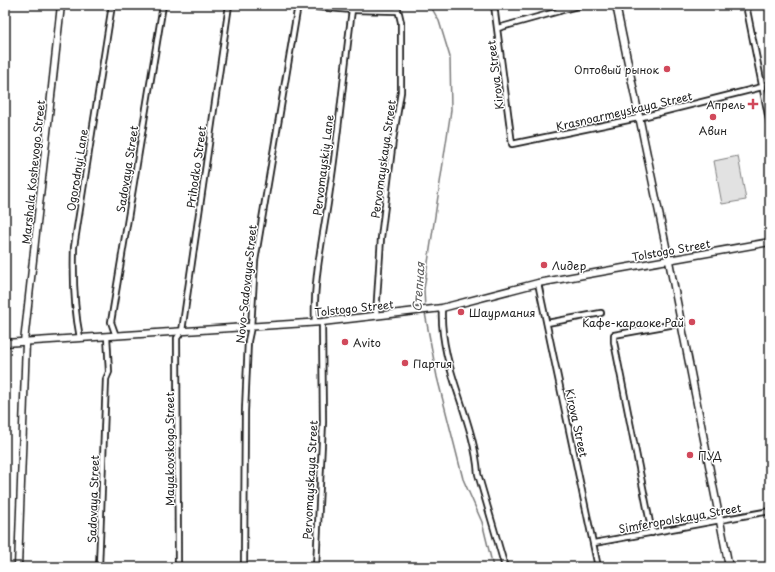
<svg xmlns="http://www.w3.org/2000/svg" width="775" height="572" font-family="'Playpen Sans',sans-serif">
<rect width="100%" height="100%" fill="#fff"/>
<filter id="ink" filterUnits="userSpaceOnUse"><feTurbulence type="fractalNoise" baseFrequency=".025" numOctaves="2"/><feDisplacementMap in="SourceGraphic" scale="8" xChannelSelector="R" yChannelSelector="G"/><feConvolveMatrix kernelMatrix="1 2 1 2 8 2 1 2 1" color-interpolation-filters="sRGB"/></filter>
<g filter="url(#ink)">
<!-- green -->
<path fill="#e2e2e2" stroke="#7f7f7f" d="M738,156L746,200L722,204L714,161Z"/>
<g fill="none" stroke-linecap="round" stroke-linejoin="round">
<!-- stream -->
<g stroke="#7a7a7a" stroke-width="1.5">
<path d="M425,309L424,289L451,110L450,57L439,21L430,5"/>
<path d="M425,313L437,377L463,479L482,522L493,567"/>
</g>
<!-- minor casing -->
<g stroke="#1c1c1c" stroke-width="8">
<g id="minor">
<path d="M293,5L352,10L398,11"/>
<path d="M494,5L512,144L638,118L762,87"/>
<path d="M558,5L559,11"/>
<path d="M746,5L770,125"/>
<path d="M498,28L581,5"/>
<path d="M538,283L598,567"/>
<path d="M442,308C439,366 474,417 478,474L505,567"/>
<path d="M376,315L381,238L393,140L401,92V22L397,5"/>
<path d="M315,322C313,277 324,234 330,189C339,130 344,70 352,10"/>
<path d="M547,323L601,313"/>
<path d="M116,336L111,322L163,5"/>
<path d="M80,338C74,308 73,277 74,247L112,5"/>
<path d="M652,533L614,342V335L681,323"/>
<path d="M594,543L770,511"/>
<path d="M99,567L106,379L109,372L107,336"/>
<path d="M178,567L177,338L182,331L229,5"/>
<path d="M244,567L245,411L248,341L251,327L255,261L298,5"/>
<path d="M316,567L323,422L322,322"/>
</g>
</g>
<!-- secondary casing -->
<g stroke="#1c1c1c" stroke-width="9">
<g id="secondary">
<path d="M616,5L669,261L729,567"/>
<path d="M24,342L61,5"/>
<path d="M5,343L322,322L442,308L538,283L770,242"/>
<path d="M18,567L26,342"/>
</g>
</g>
<!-- minor -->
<use href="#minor" stroke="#fff" stroke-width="4.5"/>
<!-- secondary -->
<use href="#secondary" stroke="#fff" stroke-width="6"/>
</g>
</g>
<!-- markers -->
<g fill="#d1495b" stroke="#fff" stroke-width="1.5">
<circle cx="667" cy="69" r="4"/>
<path d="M751 98h4v4h4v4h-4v4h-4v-4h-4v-4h4z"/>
<circle cx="713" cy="117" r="4"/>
<circle cx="544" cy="265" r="4"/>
<circle cx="461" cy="312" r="4"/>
<circle cx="692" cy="322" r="4"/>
<circle cx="345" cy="342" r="4"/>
<circle cx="405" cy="363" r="4"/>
<circle cx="690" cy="455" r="4"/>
</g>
<g text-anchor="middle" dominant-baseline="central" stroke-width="3" stroke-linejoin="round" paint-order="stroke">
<!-- poi labels -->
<g font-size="11" fill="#1c1c1c" stroke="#fff" text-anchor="start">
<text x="659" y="69" text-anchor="end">Оптовый рынок</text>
<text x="745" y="104" text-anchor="end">Апрель</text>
<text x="713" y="130" text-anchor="middle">Авин</text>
<text x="552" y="265">Лидер</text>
<text x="469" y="312">Шаурмания</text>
<text x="684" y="322" text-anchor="end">Кафе-караоке Рай</text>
<text x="353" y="342">Avito</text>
<text x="413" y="363">Партия</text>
<text x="698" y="455">ПУД</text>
</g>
<!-- street labels -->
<g font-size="11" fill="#1c1c1c" stroke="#fff">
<text transform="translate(495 75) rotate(-97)">Kirova Street</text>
<text transform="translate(624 111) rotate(-13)">Krasnoarmeyskaya Street</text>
<text transform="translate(383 159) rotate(-82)">Pervomayskaya Street</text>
<text transform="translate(323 165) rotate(-83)">Pervomayskiy Lane</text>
<text transform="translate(196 167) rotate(-82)">Prihodko Street</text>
<text transform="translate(127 169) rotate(-81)">Sadovaya Street</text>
<text transform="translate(77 170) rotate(-81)">Ogorodnyi Lane</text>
<text transform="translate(33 172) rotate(-84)">Marshala Koshevogo Street</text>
<text transform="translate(671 250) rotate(-10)">Tolstogo Street</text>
<text transform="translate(246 284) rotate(-84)">Novo-Sadovaya Street</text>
<text transform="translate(354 308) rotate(-6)">Tolstogo Street</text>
<text transform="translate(577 423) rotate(78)">Kirova Street</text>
<text transform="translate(169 449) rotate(-90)">Mayakovskogo Street</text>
<text transform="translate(310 480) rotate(-87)">Pervomayskaya Street</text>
<text transform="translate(93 499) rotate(-88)">Sadovaya Street</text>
<text transform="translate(680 518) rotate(-10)">Simferopolskaya Street</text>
</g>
<!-- water labels -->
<g font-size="12" font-style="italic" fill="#5a5a5a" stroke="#fff">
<text transform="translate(418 287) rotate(-86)">Степная</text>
</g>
</g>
<!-- margin -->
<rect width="775" height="572" fill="none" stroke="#fff" stroke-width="20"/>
<rect x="10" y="10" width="755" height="552" fill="none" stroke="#1c1c1c" stroke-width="1.5" filter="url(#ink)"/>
</svg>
